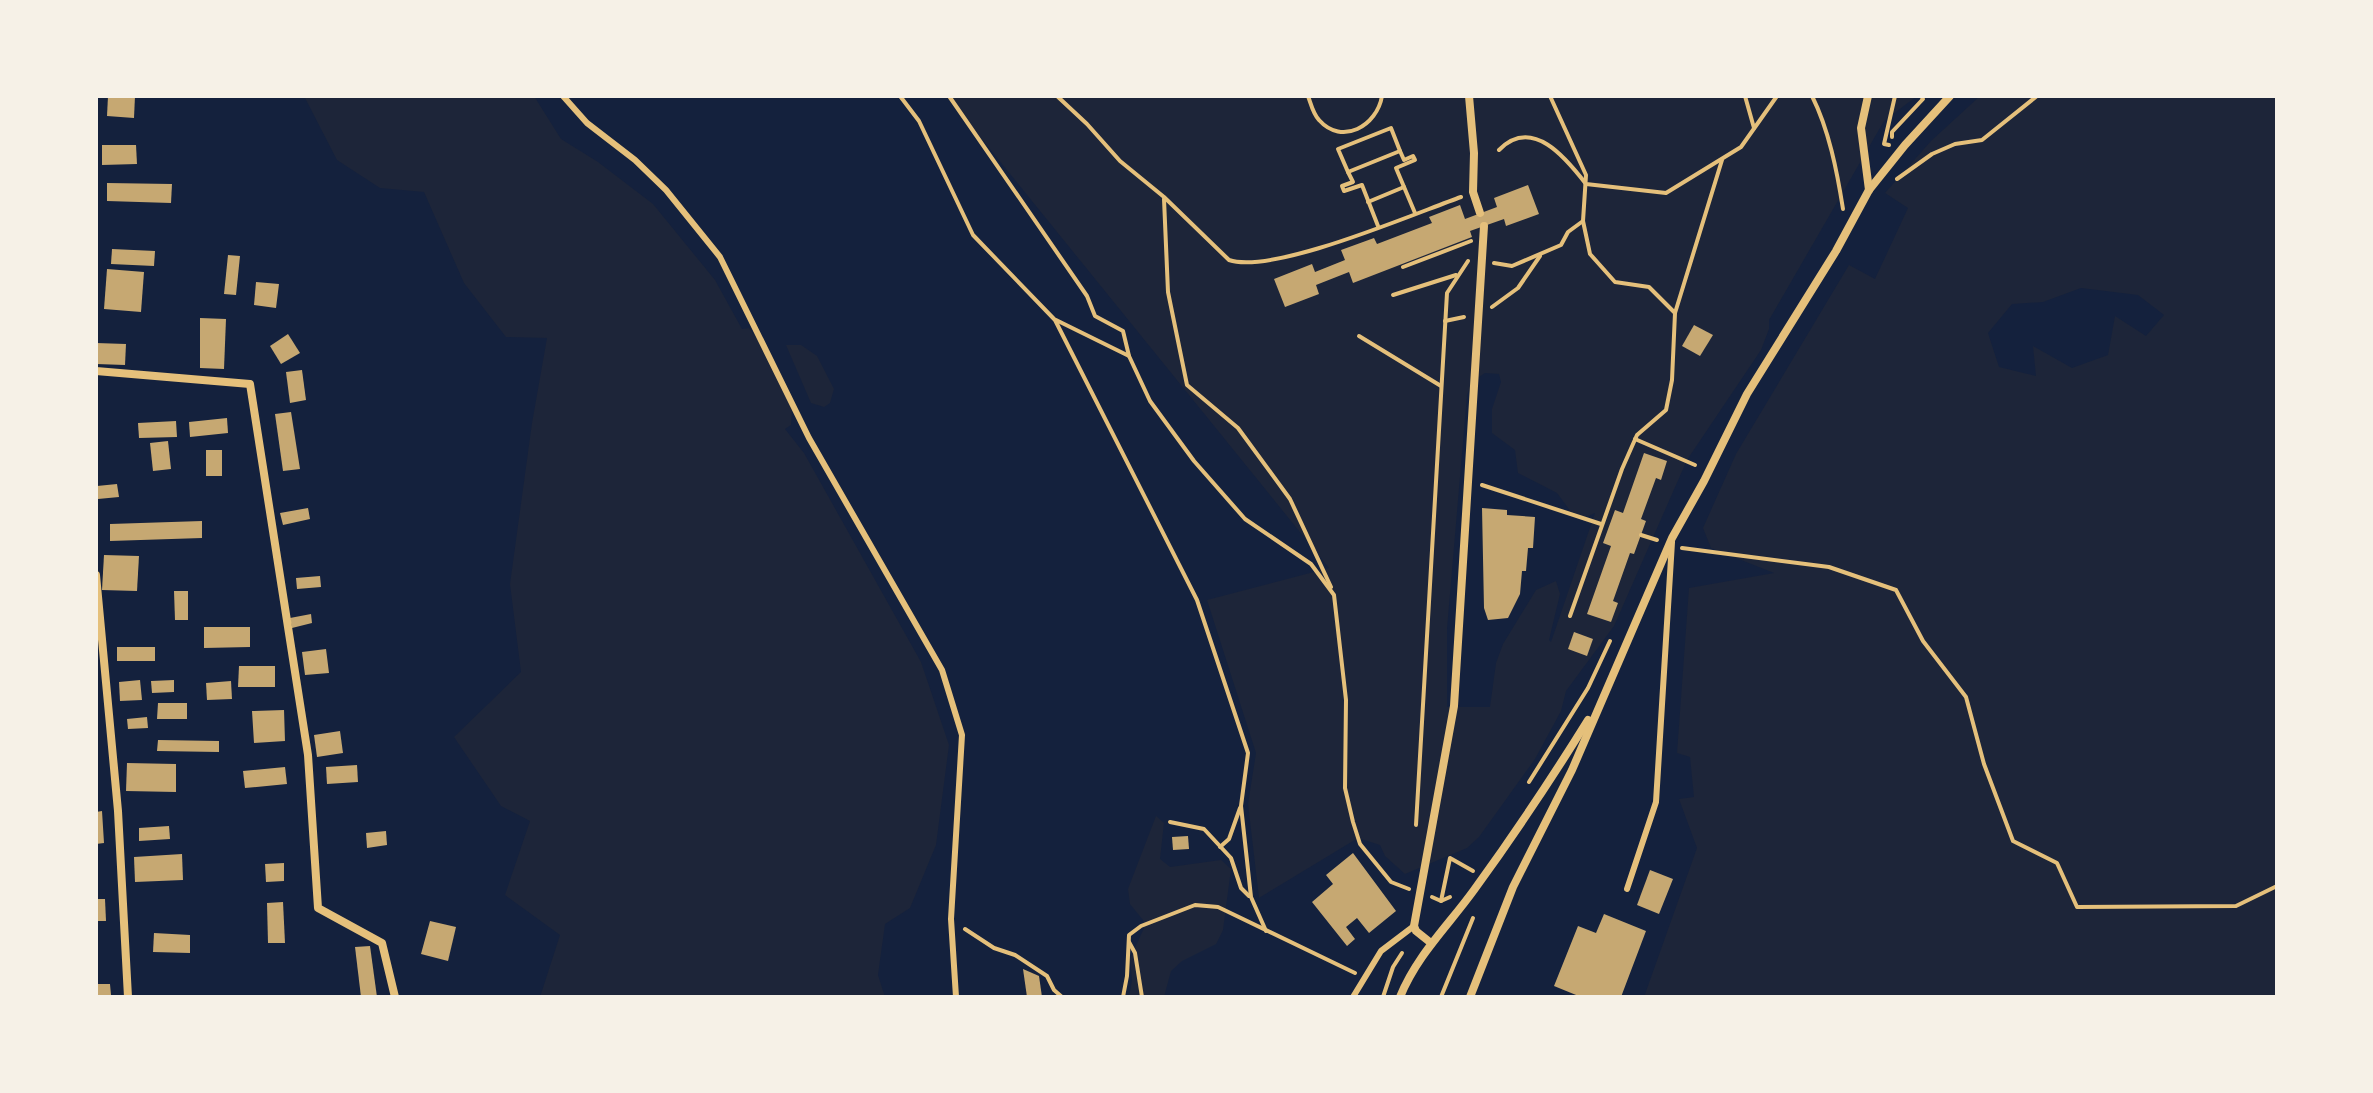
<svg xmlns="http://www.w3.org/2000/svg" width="2373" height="1093" font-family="'DejaVu Sans',sans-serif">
<rect width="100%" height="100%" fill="#14213d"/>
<!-- green -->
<g fill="#1d2539" fill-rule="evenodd">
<path d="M304,96H534L561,139L598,162L653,204L715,280L742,329L749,328L758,340L792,410L791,425L785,429L804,453L921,662L949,745L936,845L910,908L885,924L878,975L885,997H540L560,935L505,895L530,821L501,806L454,737L521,672L510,584L532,423L547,338L506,337L464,283L424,192L380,188L337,160Z"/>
<path d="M947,96H1917L1884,121L1769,320V329L1761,350L1687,460L1614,626L1566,691L1561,711L1535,759L1479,837L1467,848L1405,874L1385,856L1380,845L1358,838L1259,898L1248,804L1256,753L1207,600L1329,568ZM1485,373L1499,374L1501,382L1492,409V433L1515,450L1518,473L1557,493L1574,516L1581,519L1595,513L1551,642L1549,640L1560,594L1556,581L1536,590L1503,644L1496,663L1490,707H1447V629L1467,395L1473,381Z"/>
<path d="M1980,96H2277V997H1644L1697,848L1679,799L1694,797L1690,757L1677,753L1689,588L1774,573L1711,548L1703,528L1736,454L1849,265L1875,279L1908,208L1885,193L1931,141ZM2081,288L2138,295L2164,315L2146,336L2115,316L2108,355L2072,368L2033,346L2036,376L1999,367L1988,333L2012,304L2043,302Z"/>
<path d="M801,345L817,356L834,389L830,403L824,407L811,403L786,345Z"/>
<path d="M1156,816L1164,823L1160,859L1170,867L1221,860L1231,869L1223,930L1216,944L1182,961L1171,971L1164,997H1129L1132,980L1130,959L1144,928L1143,920L1130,904L1128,889Z"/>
</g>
<!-- building -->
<g fill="#c6a872">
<path d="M108,96H135L134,118L107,116Z"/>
<path d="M102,145H136L137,164L102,165Z"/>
<path d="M107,183L172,184L171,203L107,201Z"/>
<path d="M1528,185L1539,214L1506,226L1504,219L1470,231L1472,237L1353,283L1349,272L1316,285L1319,294L1285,307L1274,279L1312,264L1315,272L1345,260L1341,250L1374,238L1377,244L1432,223L1429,217L1460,205L1465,219L1497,207L1494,198Z"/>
<path d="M112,249L155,251L154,266L111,264Z"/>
<path d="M228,255L240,256L236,295L224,294Z"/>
<path d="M107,269L144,272L141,312L104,309Z"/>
<path d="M256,282L279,284L276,308L254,305Z"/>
<path d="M200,318L226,319L224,369L200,368Z"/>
<path d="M1694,325L1713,335L1700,356L1682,346Z"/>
<path d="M288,334L300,353L281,364L270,346Z"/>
<path d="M96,343L126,344L125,365L96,364Z"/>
<path d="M302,370L306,400L290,403L286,372Z"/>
<path d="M291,412L300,469L283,471L275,414Z"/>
<path d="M227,418L228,433L190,437L189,422Z"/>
<path d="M176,421L177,437L139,438L138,423Z"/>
<path d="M168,441L171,469L153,471L150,443Z"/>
<rect x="206" y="450" width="16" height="26"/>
<path d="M1644,453L1667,461L1661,480L1656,478L1641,519L1646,521L1634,554L1630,553L1613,601L1618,603L1611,622L1587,614L1611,546L1603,543L1615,510L1623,513Z"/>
<path d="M117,484L119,497L98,499L97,486Z"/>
<path d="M308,508L310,519L283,525L280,513Z"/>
<path d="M1482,508L1507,510V515L1535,517L1533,548H1528L1526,571H1522L1520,594L1508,618L1488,620L1484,608Z"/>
<path d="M202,521V538L110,541V524Z"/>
<path d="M104,555L139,556L137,591L102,590Z"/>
<path d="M320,576L321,587L297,589L296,578Z"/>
<path d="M174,591H188V620H175Z"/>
<path d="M311,614L312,623L292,628L290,618Z"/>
<path d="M204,627H250V647L204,648Z"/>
<path d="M1574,632L1593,639L1587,656L1568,649Z"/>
<rect x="117" y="647" width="38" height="14"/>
<path d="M326,649L329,673L305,675L302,652Z"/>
<path d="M239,666H275V687H238Z"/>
<path d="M140,680L142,700L120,701L119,682Z"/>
<path d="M174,680V692L152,693L151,681Z"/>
<path d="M231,681L232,699L207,700L206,683Z"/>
<path d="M158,703H187V719H157Z"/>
<path d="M284,710L285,741L254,743L252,711Z"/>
<path d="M147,717L148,728L128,729L127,719Z"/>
<path d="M340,731L343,753L317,757L314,735Z"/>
<path d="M158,740L219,741V752L157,751Z"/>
<path d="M127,763L176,764V792L126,791Z"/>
<path d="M357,765L358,782L327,784L326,767Z"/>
<path d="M285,767L287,784L245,788L243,771Z"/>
<path d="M102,811L104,843L96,844V812Z"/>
<path d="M169,826L170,839L139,841V828Z"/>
<path d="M386,831L387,845L367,848L366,833Z"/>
<path d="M1188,836L1189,849L1173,850L1172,837Z"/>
<path d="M1353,853L1396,911L1369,933L1357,918L1346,927L1355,939L1347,946L1312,902L1333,884L1326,875Z"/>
<path d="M182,854L183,880L135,882L134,857Z"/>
<path d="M284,863V881L266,882L265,864Z"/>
<path d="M1650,870L1673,879L1659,914L1637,905Z"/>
<path d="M96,899H105L106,921H96Z"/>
<path d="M283,902L285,943H268L267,903Z"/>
<path d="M1604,914L1646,931L1621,997H1581L1554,986L1578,926L1596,933Z"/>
<path d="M430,921L456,927L448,961L421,954Z"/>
<path d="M154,933L190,935V953L153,952Z"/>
<path d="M370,946L377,997H361L355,947Z"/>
<path d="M1023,969L1039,976L1042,997H1027Z"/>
<path d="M96,984H110L111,995L96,996Z"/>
</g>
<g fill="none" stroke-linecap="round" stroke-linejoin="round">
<!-- path -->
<g stroke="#e5c07b" stroke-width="4">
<path d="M900,96L919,121L973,235L1055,320L1197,600L1248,753L1241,806L1251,897L1266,931"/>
<path d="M949,96L1087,296L1095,316L1123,331L1129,356L1150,401L1194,461L1245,519L1311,564L1334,595L1346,700L1345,788L1353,822L1360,844L1391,882L1409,889"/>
<path d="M1057,96L1087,124L1120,161L1164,197L1229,260C1272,275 1413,214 1461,197"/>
<path d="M1308,96C1311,104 1313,114 1319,120C1342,146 1377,126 1382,96"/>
<path d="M1550,96L1586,175L1583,221L1590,254L1615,282L1649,287L1675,313L1672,380L1666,410L1637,435L1622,469L1570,616"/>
<path d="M1745,96L1754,128"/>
<path d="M1812,96C1829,130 1837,171 1843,209"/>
<path d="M1391,128L1400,151L1348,172L1338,149Z"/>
<path d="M1892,137V132L1923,99L1921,96"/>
<path d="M1889,145L1884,144L1895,96"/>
<path d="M1499,150C1532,116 1566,158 1586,184L1666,193L1741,147L1777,96"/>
<path d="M1400,151L1404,160L1413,156L1415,160L1396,168L1415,213"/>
<path d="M1348,172L1353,182L1342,186L1344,191L1362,185L1378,226"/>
<path d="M1897,179L1932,154L1955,144L1982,140L2037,96"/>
<path d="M1164,199L1168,292L1187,385L1238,428L1290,499L1331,587"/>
<path d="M1368,202L1404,187"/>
<path d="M1494,263L1512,266L1561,245L1568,232L1583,221"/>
<path d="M1403,267L1471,241"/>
<path d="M1393,295L1456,275"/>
<path d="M1492,307L1518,288L1540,256"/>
<path d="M1675,313L1722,160"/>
<path d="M1056,320L1129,356"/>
<path d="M1445,321L1464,317"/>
<path d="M1359,336L1441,386"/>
<path d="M1635,439L1695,465"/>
<path d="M1482,485L1601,524"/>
<path d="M1641,535L1657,540"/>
<path d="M1682,548L1829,567L1896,590L1923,641L1966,697L1984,764L2013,841L2057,863L2077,907L2236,906L2277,886"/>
<path d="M1529,782L1588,688L1610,641"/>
<path d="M1170,822L1204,829L1231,858L1241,888L1249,896"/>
<path d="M1416,825L1447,293L1468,261"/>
<path d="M1220,847L1229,839L1240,808"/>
<path d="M1432,897L1441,901L1450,897"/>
<path d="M1441,901L1450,858L1473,871"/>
<path d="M965,929L994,948L1015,955L1047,976L1054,990L1062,997"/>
<path d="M1129,942L1135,953L1142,997"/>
<path d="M1123,997L1127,976L1129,935L1141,926L1195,905L1218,907L1355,973"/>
<path d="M1383,997L1393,967L1402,953"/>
<path d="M1441,997L1473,918"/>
</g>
<!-- service -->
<g stroke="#e5c07b" stroke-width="6">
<path d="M563,96L587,123L635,160L666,190L720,257L809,438L942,670L962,735L951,919L956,997"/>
<path d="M1627,889L1656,802L1672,542"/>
<path d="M1353,997L1381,951L1414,926"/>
</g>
<!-- minor -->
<g stroke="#e5c07b" stroke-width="8">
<path d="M1469,96L1474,153L1473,192L1480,213"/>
<path d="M1868,96L1861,128L1869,190"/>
<path d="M96,371L250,384L308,755L318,908L382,943L395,997"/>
<path d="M96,575L118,811L128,997"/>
<path d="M1431,943L1416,931L1414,926L1454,706L1484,226"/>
<path d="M1400,997C1417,955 1448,926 1474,890C1514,835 1552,778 1588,720"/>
<path d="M1470,997L1513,887L1572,770L1672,538L1704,481L1747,394L1836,251L1869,190L1905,145L1950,96"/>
</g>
</g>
<!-- border -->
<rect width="2373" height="1093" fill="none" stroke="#f6f1e7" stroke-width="196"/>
</svg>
